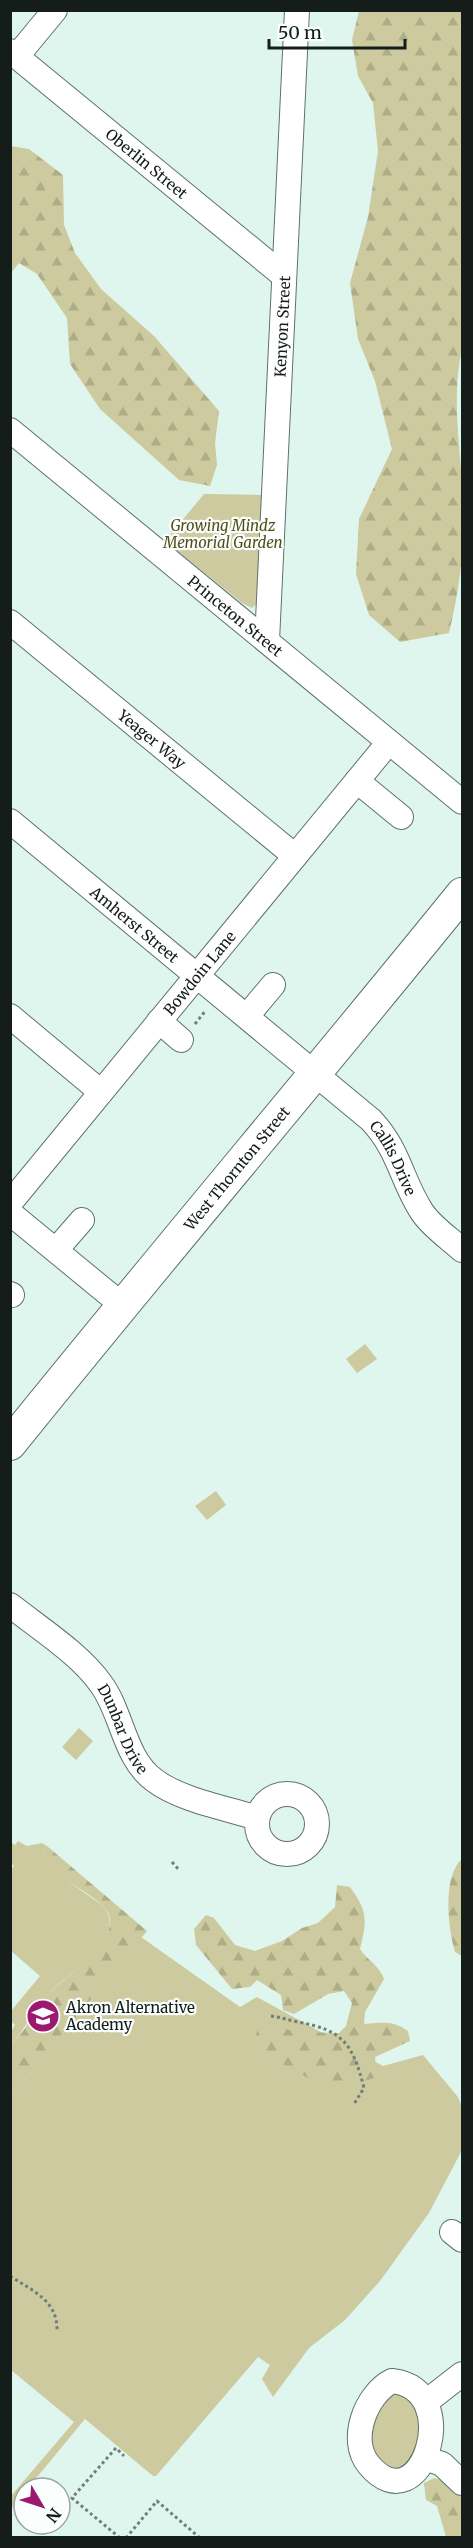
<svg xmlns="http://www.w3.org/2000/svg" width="473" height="2548" font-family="Merriweather,serif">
<defs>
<pattern id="forest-firs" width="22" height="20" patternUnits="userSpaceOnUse" patternTransform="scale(1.5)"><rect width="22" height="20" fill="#ccca9e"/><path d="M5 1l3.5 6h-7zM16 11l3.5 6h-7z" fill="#aead88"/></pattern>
</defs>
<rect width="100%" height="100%" fill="#dff6ee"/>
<!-- green -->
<g fill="#ccca9e">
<path d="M204,494L264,495L259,602L252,608L242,603L165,541Z"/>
<path d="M365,1344L377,1359L357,1373L346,1359Z"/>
<path d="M216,1491L226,1505L207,1520L195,1506Z"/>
<path d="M79,1728L93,1741L76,1760L62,1747Z"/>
<path d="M18,1841L27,1846L42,1843L47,1846L44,1851C55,1877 83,1890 104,1907C128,1937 69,1973 50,1992C34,2008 26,2028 11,2045V2031L15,2025L11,2021V2011L40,1976L11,1951L10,1870L14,1866L11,1863L10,1842L15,1845Z"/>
<path d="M141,1937L240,2007L257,1997L383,2066L423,2055L458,2097L462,2107V2150L429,2213L380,2281L345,2320L309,2348L273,2397L262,2379L270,2365L258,2357L156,2476H153L85,2419L28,2488H24V2493L11,2509L10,2497L74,2422L11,2370V2096Z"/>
<path d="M395,2391L407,2393L418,2409V2450L406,2469L385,2467L372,2448V2433L377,2408Z"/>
</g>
<!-- forest -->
<g fill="url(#forest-firs)">
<path d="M359,11H462V349C452,392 459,438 462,482C467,533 461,583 449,633L400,642L369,615L356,574L359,519L392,449L375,381L358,339L350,283L368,217L378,151L373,103L358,76L352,40Z"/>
<path d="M11,146L29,149L63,175L64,225L75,253L101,289L154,336L219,411L215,443L217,465L210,486L179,480L100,409L70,364L67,318L37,274L19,263L11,273Z"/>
<path d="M47,1846L147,1931L11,2096V2045C17,2038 24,2031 28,2023C34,2016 35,2007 42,2000C59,1981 133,1934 103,1906C83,1887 54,1879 44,1851Z"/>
<path d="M462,1859V1956L455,1952C448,1929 442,1876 462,1859Z"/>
<path d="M337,1885L350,1887C368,1911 367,1921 360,1949C367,1960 380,1966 384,1979L365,2012L364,2024C381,2023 392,2020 408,2031L410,2041L375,2057L377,2077L347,2087L318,2085L294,2069L271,2060L253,2048L260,2019L295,2032L339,2033L346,2026L352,2003L344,1991L328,1994L294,2014L283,2010L281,1995L257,1980L250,1987L232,1989L196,1945L194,1929L206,1915L214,1918L235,1945L255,1951L282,1941L302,1928L318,1923L335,1907Z"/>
<path d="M434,2478L458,2484L462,2491V2537H446L437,2506L426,2500L424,2483Z"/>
</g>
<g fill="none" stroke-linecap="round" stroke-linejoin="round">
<!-- minor casing -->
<g stroke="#5e726c" stroke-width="26">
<g id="minor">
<path id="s1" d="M10,51L284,276"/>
<path d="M17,56L55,10"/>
<path id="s2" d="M10,430L462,802"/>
<path id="s3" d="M10,622L295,856"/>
<path id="s4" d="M267,641L297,10"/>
<path d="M357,781L401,817"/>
<path id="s5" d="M10,821L371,1120C400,1151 401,1180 422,1212C432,1227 449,1238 462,1250"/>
<path d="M10,1016L101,1092"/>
<path d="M247,1016L273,985"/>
<path d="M159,1021L181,1040"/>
<path id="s6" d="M10,1203L389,742"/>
<path d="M10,1213L122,1305"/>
<path d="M56,1250L82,1220"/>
<path d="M10,1294L12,1295"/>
<path id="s7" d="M10,1605C39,1628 80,1654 101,1684C122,1712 124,1758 154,1780C180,1800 226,1808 257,1818"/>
<circle cx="287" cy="1824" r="30"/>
<path d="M452,2232L462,2240"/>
<path d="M392,2381C466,2388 421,2527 369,2465C348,2440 366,2394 392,2381Z"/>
<path d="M426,2402L462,2374"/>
<path d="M425,2458L442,2464L462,2483"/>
</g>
</g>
<!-- major casing -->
<g stroke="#5e726c" stroke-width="34">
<g id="major">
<path id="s8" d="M10,1444C159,1259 313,1078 462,894"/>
</g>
</g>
<!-- path -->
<g stroke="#707f7a" stroke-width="3" stroke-dasharray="3 3" stroke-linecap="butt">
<path d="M195,1024L206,1010"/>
<path d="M172,1862L180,1871"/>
<path d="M271,2016C280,2017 288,2020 298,2022C343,2030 353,2044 364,2088L354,2104"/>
<path d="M10,2276C33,2291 58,2301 57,2331"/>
<path d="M120,2538L72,2498L116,2448L124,2456"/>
<path d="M126,2538L157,2501L200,2538"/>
</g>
<!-- minor -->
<use href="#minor" stroke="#fff" stroke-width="24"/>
<!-- major -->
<use href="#major" stroke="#fff" stroke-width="32"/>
</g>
<!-- icons -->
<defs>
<g id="school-disc" transform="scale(1.725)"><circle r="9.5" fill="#9b1a6f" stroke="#fafefd"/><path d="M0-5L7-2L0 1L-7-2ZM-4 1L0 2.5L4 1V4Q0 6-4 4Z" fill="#fff"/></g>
</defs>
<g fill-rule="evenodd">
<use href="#school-disc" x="43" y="2016"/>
</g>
<g text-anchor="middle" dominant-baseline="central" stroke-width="4.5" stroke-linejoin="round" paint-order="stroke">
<!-- street labels -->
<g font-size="15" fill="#141d1a" stroke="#fafefd">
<text stroke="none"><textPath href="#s1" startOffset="177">Oberlin Street</textPath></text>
<text stroke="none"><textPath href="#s4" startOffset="315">Kenyon Street</textPath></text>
<text stroke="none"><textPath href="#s2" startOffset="292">Princeton Street</textPath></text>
<text stroke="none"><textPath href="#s3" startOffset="184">Yeager Way</textPath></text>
<text stroke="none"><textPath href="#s5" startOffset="162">Amherst Street</textPath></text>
<text stroke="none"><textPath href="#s6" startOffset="298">Bowdoin Lane</textPath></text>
<text stroke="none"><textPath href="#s5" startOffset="513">Callis Drive</textPath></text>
<text stroke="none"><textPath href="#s8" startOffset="357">West Thornton Street</textPath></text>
<text stroke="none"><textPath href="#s7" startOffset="171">Dunbar Drive</textPath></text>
</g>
<!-- park labels -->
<g font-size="15" font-style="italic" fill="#524e18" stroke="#fafefd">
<text x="223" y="525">Growing Mindz<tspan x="223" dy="17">Memorial Garden</tspan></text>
</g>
<!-- poi labels -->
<g font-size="15" fill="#141d1a" stroke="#fafefd" text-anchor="start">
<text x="66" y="2007">Akron Alternative<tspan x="66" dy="17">Academy</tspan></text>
</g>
</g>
<!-- border -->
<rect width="473" height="2548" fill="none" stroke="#141d1a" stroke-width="24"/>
<!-- north arrow -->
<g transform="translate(42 2506) rotate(129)"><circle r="28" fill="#fafefd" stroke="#9ea4a2" stroke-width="1.5"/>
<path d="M0-4.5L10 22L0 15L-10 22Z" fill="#9b1a6f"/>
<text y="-9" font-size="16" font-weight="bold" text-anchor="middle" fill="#141d1a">N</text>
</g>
<!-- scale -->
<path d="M269 39v9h136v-9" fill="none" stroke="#141d1a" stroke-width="3"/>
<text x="278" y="39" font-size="18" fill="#141d1a" stroke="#fafefd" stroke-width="4.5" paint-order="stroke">50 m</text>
</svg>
